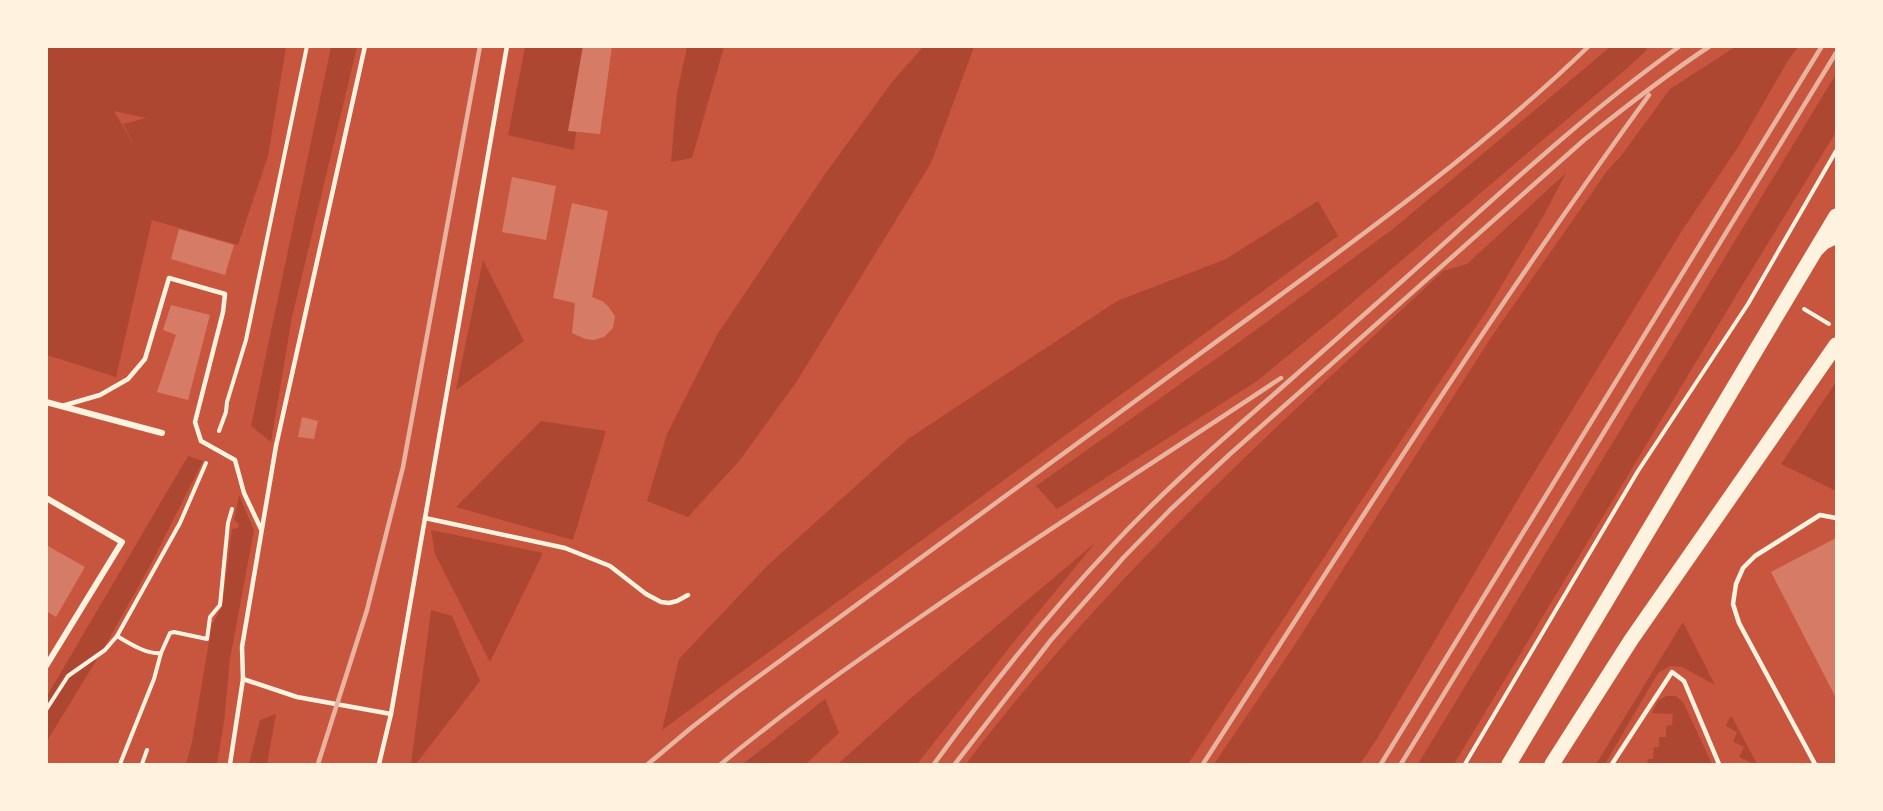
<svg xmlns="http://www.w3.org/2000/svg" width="1883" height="811" font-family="'Space Grotesk',sans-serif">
<rect width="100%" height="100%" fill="#c8553d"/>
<!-- green -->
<g fill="#ae4732" fill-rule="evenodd">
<path d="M924,46L974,47L931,163L797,381L740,460L688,517L647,501L667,434L717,335L825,174L892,82Z"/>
<path d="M46,47H286L268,156L238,245L152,220L116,377L47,355ZM114,111L146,118L123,124L136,149Z"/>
<path d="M331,47H357L292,317L271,442L251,426Z"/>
<path d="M525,47H586L574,150L508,135Z"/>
<path d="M687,47H724L692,158L671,162L677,93Z"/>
<path d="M1610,47H1647L1646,51L1626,69L1334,318L1257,381L1057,509L1036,486L1227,351L1393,229Z"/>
<path d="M1735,47H1798L1787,62L1740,144L1681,232L1524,489L1375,742L1360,764H1214L1292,649L1492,336L1607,171L1621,156L1670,89Z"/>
<path d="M1836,74V132L1743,284L1454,764H1418Z"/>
<path d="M1566,173L1544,215L1485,313L1188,764H966C1003,714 1044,667 1085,621C1197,497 1322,385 1443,271L1467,264Z"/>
<path d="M1318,201L1338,236L662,730L679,659L768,565L908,439L1117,301L1226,259Z"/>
<path d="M483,260L524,341L456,390Z"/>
<path d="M1836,382V491L1781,464Z"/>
<path d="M541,421L606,431L573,540L456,507Z"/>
<path d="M188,456L203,461L150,566L105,646L47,741V696Z"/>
<path d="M239,495L254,530L230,659L224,722L217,764H186L192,742L212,624L222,607L232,529L238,528L239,524L234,520Z"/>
<path d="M431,530L543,553L490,662L435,554Z"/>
<path d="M1095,543L1013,643L917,764H838L910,699Z"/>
<path d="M431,610L452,616L480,681L416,764H411Z"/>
<path d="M1683,622L1715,685L1682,667L1670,666L1658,673L1605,764H1596Z"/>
<path d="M1666,696H1676L1683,702L1712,764H1647L1648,759H1653L1654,747H1659V737H1666V726L1672,725L1673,714L1652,713L1658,701Z"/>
<path d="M825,699L839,733L806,764H743Z"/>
<path d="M276,714L267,764H249L260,720Z"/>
<path d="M1730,717H1732L1757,764H1751L1752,763L1739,757L1744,747L1733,742L1737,732L1726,726Z"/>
</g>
<!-- building -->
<g fill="#d67c66">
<path d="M583,46H612L600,134L568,131Z"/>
<path d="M512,177L556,186L546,240L502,232Z"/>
<path d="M572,203L608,211L592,297L602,301L608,306L615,316L613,328L604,337L594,340L585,339L572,333L575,303L553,298Z"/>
<path d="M179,229L234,245L225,275L171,259Z"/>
<path d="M171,305L210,315L188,400L157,392L176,335L163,330Z"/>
<path d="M302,417L318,421L314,439L298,437Z"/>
<path d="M1836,538V698L1771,572Z"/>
<path d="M46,545L85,567L56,617L46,611Z"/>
</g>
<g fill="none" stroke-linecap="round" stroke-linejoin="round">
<!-- path -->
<g stroke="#fff3e0" stroke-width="4">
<path d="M1804,309L1829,324"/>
<path d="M219,431L226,412L227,402L246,340L307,46"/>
<path d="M117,636C129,643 147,655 161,653L170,633L174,632L207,639L210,617L220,605L228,523L232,509"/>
<path d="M46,710L68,676L105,650L117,636L180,523L206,463"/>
<path d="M120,764L154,679L161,653"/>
<path d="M142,764L147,750"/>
<path d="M1465,764L1638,471L1748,304L1836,151"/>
</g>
<!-- service -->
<g stroke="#fff3e0" stroke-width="4.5">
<path d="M62,406L100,395L128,379L145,359L169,278L225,294L223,312L195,422L201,441L235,460L244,493L261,529"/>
<path d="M425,518L565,548L610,566L646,594L661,602L669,603L677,601L688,595"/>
<path d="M243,679L297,697L391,714"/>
<path d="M230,764L243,679L242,647L276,446L365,46"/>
<path d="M379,764L391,714L507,46"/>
<path d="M1612,764L1672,672L1684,681L1719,764"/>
<path d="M1815,764L1739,623L1733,604L1736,584L1743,568L1755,556L1820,515L1836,518"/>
</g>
<!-- minor -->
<g stroke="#fff3e0" stroke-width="6">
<path d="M46,402L162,433"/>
<path d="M46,666L122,542L48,499"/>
</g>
<!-- secondary -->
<path stroke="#fff3e0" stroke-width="12" d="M1818,250L1824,244L1836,238"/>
<!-- primary -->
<g stroke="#fff3e0" stroke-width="15">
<path d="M1509,764L1836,216"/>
<path d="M1552,764L1631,640L1836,345"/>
</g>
<!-- rail -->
<g stroke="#e9b49f" stroke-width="4.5">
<path d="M318,764L367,610L403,467L480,46"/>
<path d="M648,764L691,728L736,693C893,579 1049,464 1205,350C1335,255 1473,158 1589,46"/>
<path d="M721,764C787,709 858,660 929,611C1045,531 1164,456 1281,378"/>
<path d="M934,764C989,688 1048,614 1112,546C1162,492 1217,444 1272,396C1315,358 1358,320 1401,282C1492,201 1580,117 1680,46"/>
<path d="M955,764L1051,640L1124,557L1170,510L1230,454L1584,140C1625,107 1666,75 1710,46"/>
<path d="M1203,764C1348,539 1491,312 1649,95"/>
<path d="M1381,764L1822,46"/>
<path d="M1401,764L1836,53"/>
</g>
</g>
<!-- border -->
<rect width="1883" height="811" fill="none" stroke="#fff3e0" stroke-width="96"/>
</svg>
